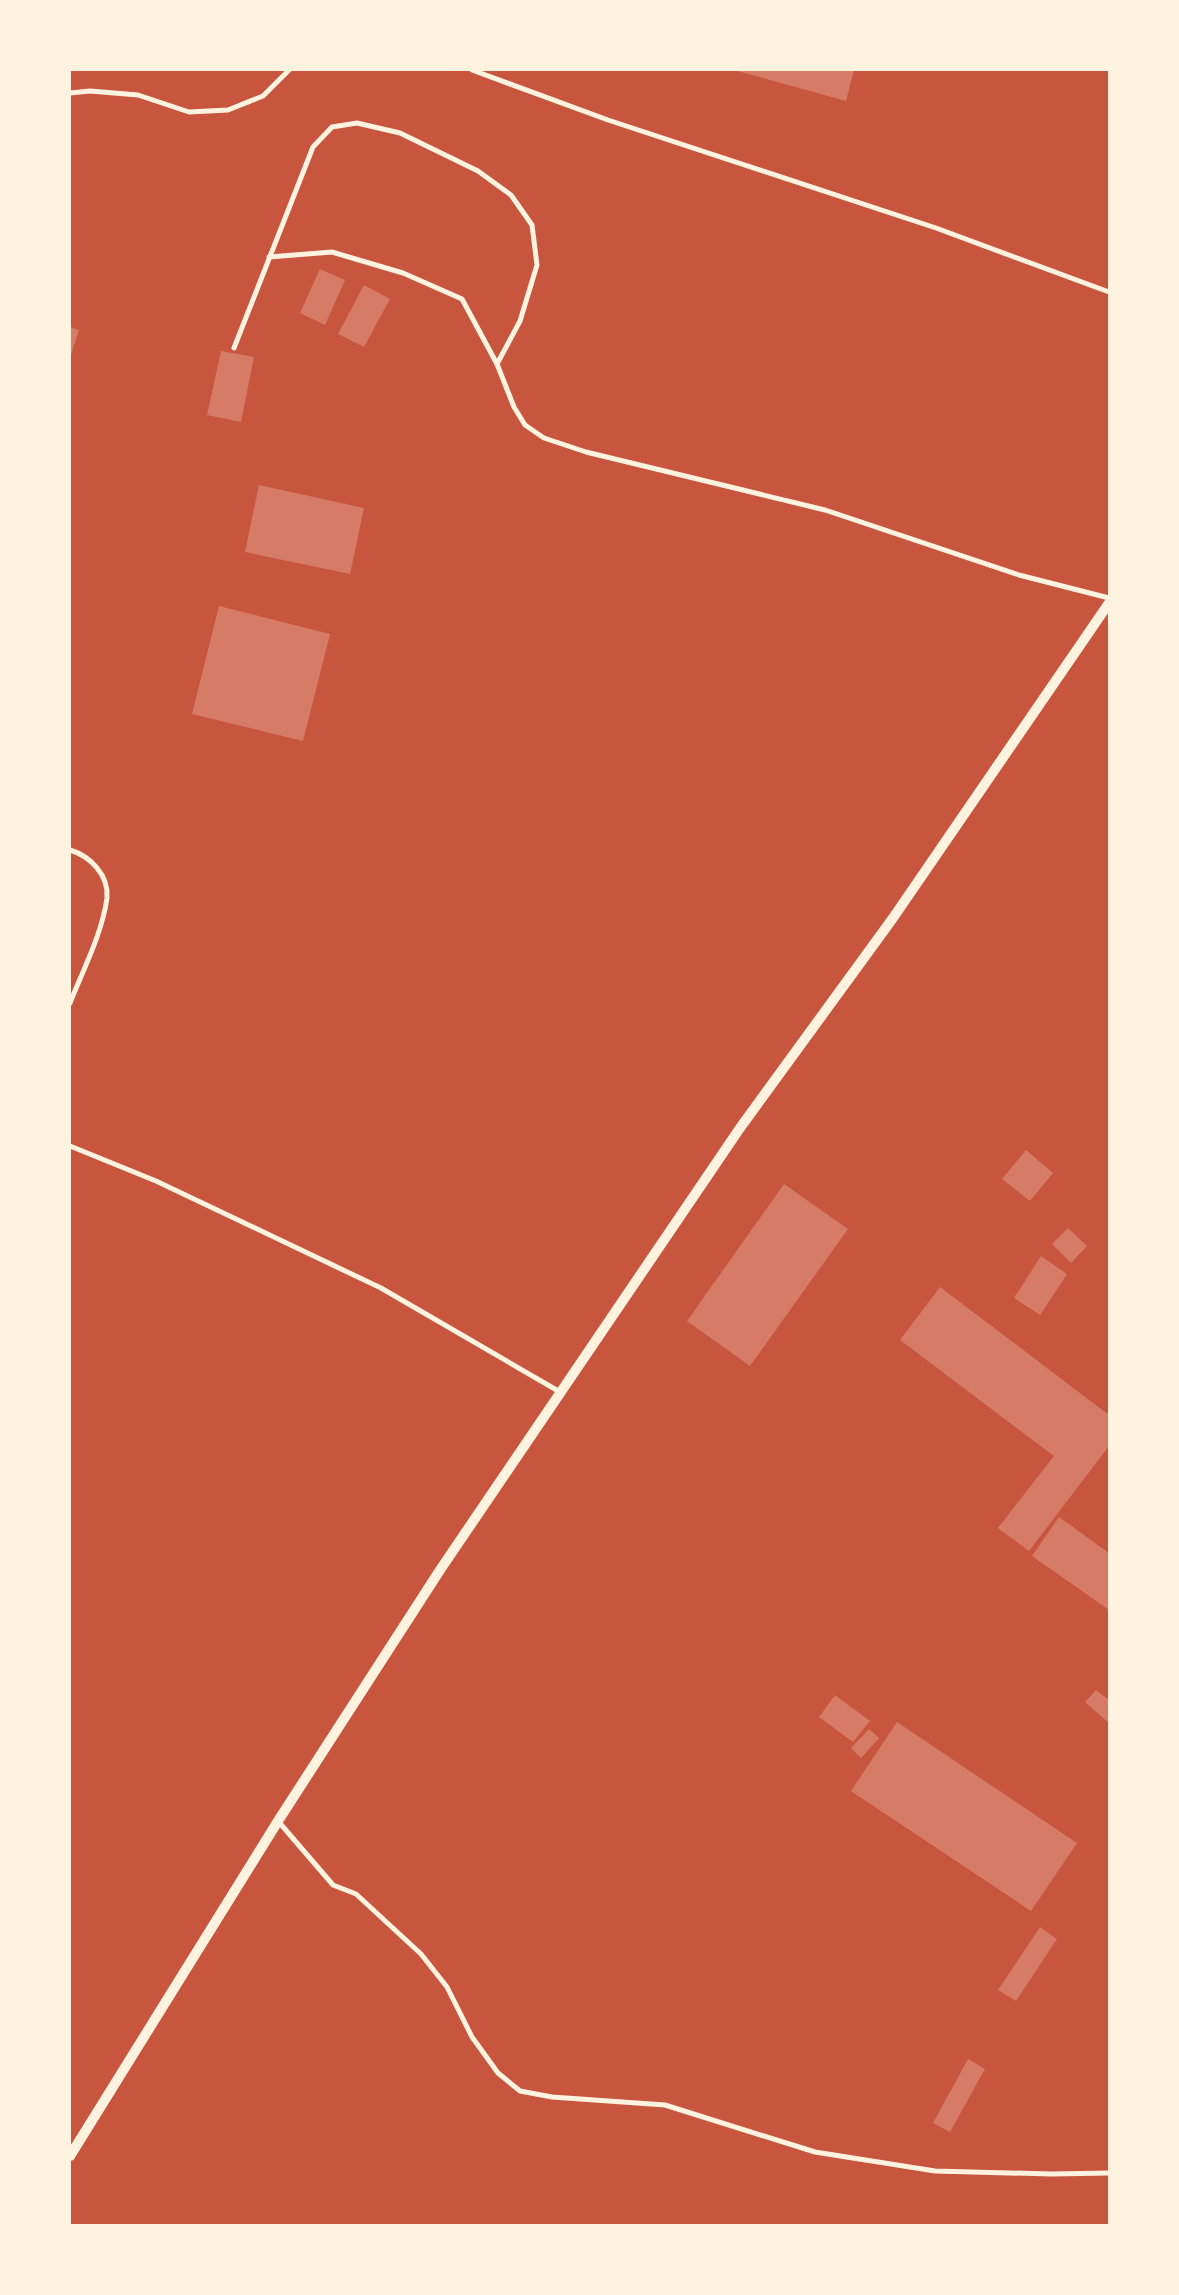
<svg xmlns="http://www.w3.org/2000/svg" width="1179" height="2295" font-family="'Golos Text',sans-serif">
<rect width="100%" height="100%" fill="#c8553d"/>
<!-- building -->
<g fill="#d67c66">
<path d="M734,70H854L846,101Z"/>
<path d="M320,269L345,280L325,325L300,313Z"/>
<path d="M364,285L390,299L364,347L338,334Z"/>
<path d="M70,327L79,330L70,358Z"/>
<path d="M221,351L254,357L241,422L207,415Z"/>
<path d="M259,485L364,508L350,574L245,552Z"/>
<path d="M219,606L330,634L303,741L192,714Z"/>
<path d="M1026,1150L1053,1173L1030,1201L1002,1179Z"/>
<path d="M784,1184L848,1229L750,1366L687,1321Z"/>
<path d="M1068,1228L1087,1246L1071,1263L1052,1244Z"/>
<path d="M1041,1256L1067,1274L1040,1315L1014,1298Z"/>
<path d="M940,1287L1109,1415V1446L1029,1551L998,1528L1054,1456L900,1340Z"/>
<path d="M1059,1517L1109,1553V1610L1032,1556Z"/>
<path d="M1096,1690L1109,1700V1723L1085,1702Z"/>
<path d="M835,1695L870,1721L853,1742L819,1717Z"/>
<path d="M897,1722L1077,1843L1031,1911L851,1791Z"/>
<path d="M869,1729L879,1738L861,1758L851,1748Z"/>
<path d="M1040,1927L1057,1939L1016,2001L998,1990Z"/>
<path d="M968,2059L985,2069L950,2132L933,2123Z"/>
</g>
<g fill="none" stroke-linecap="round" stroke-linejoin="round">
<!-- minor -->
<g stroke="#fff3e0" stroke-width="5">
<path d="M472,70L608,120L936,228L1109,292"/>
<path d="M70,93L90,91L138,95L189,112L228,110L263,96L289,70"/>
<path d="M269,257L332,252L403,273L462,299L497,364"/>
<path d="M234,348L313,147L332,127L357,123L400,133L478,171L511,195L532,225L537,265L520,321L497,364L514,407L525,425L544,438L586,452L825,510L1019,575L1109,598"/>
<path d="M70,850C90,856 109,875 107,898C102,934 83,970 70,1003"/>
<path d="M70,1146L156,1181L381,1288L560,1392"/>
<path d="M278,1821L333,1885L356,1894L421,1954L447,1987L472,2037L498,2073L520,2091L552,2097L665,2105L815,2152L935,2171L1051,2174L1109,2173"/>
</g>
<!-- secondary -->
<path stroke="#fff3e0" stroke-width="10" d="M70,2156L278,1821L440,1570L740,1128L893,918L1109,603"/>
</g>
<!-- border -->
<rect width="1179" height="2295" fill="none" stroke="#fff3e0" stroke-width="142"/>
</svg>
